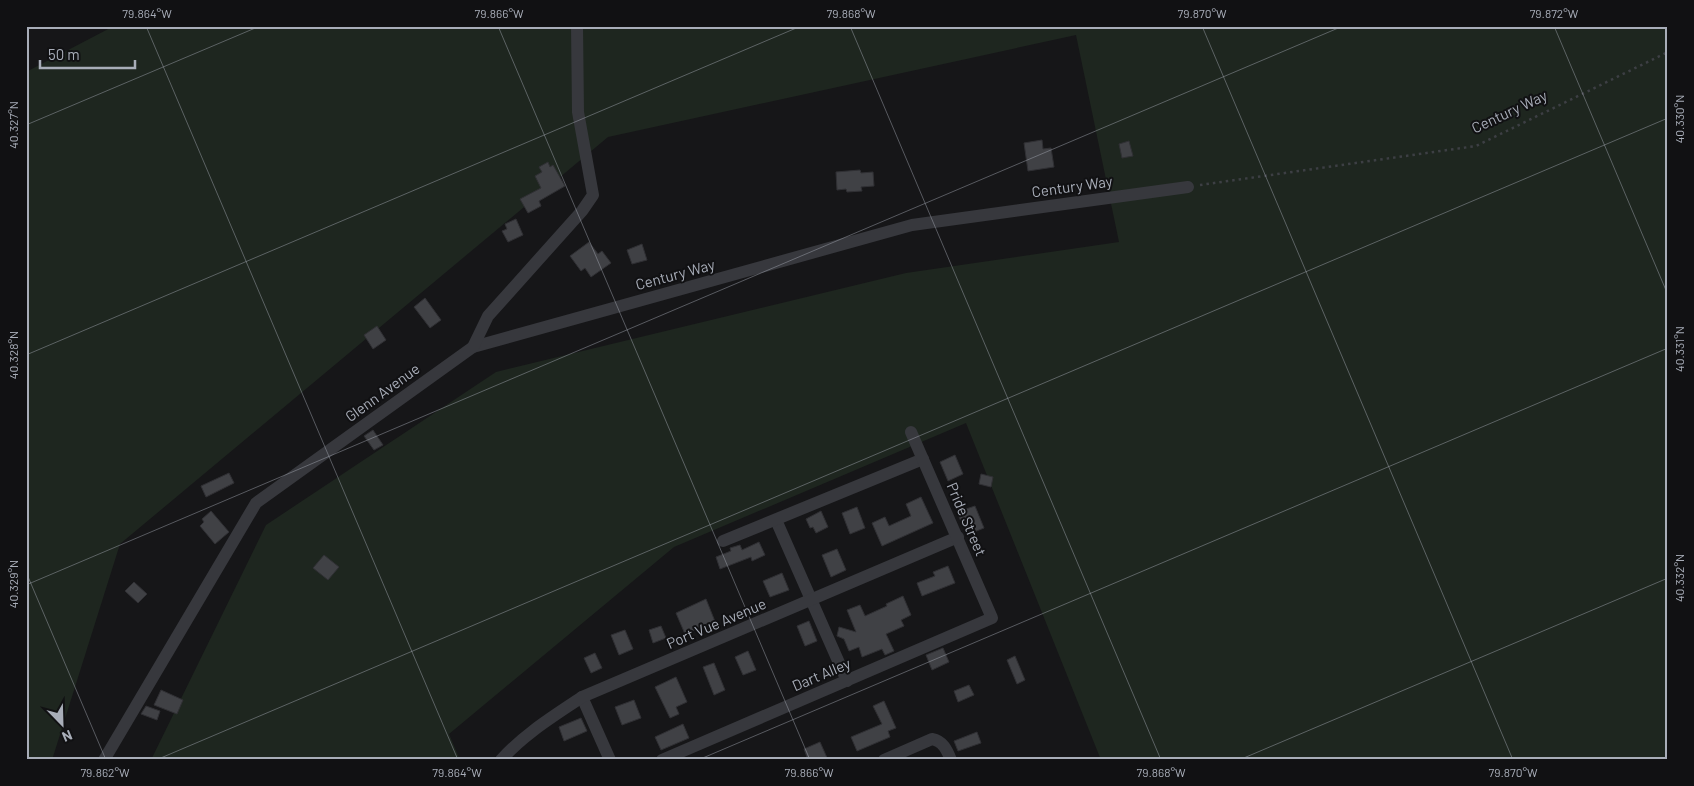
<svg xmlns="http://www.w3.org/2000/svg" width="1694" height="786" font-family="Barlow,sans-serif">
<rect width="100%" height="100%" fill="#161618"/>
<!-- green -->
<path fill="#1e261f" d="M114,26H1668V760H1101L966,423L674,547L449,734L460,760H151L266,525L496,372L906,273L1119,242L1076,35L608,137L120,544L52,760H26V72Z"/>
<!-- building -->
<g fill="#404145" stroke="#303034">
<path d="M1042,140L1043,149L1051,148L1054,167L1028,171L1024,143Z"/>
<path d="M1129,141L1133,156L1122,158L1119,144Z"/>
<path d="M548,162L550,167L553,165L565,186L539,201L541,206L528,213L520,199L541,188L535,176L542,172L539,167Z"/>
<path d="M860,170L861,173L873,172L874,186L861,187L862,191L847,192L846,189L837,190L836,172Z"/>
<path d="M516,219L523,235L508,242L502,231L507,229L505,224Z"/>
<path d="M589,242L598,254L602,251L611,263L591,277L585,268L581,271L570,256Z"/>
<path d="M642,244L647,260L632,264L627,250Z"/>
<path d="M425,298L441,320L430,328L414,307Z"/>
<path d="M377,326L386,340L373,349L364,335Z"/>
<path d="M373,430L383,445L374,450L364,436Z"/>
<path d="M955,455L963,474L948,481L940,462Z"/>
<path d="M229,473L234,483L206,497L201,486Z"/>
<path d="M981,474L993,477L991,487L979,484Z"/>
<path d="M921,497L933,523L882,546L872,523L885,517L889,526L911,516L906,504Z"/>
<path d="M975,506L984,528L969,534L966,525L963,526L957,512Z"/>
<path d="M857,507L865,528L850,534L842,513Z"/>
<path d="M211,511L229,532L215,544L200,526L204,522L202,519Z"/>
<path d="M821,511L828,527L816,533L813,527L810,528L806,519Z"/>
<path d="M759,542L765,555L752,561L751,557L720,569L716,557L731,551L730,548L740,545L742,550Z"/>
<path d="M837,549L846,570L831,577L822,555Z"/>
<path d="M324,555L339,567L328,580L313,568Z"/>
<path d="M948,566L955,583L922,596L917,583L935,576L933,572Z"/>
<path d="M782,573L789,590L770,597L763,581Z"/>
<path d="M134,582L147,594L138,603L125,591Z"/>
<path d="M903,596L911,615L901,620L904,626L886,634L894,651L885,655L882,649L862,657L859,647L849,651L844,639L837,636L839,627L856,632L847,610L860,605L865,616L887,606L886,604Z"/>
<path d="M706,599L716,624L707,628L706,625L685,634L676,613Z"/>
<path d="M809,621L817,641L805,646L797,626Z"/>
<path d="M661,626L666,638L653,643L649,630Z"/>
<path d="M625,630L633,649L619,655L611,635Z"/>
<path d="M943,648L949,662L932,670L926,655Z"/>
<path d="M748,651L756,670L743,675L735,657Z"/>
<path d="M595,653L602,668L591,673L584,658Z"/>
<path d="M1015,656L1025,680L1017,684L1007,660Z"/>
<path d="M714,663L725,690L714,695L703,667Z"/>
<path d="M676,677L687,702L676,707L679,714L670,718L655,687Z"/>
<path d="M969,685L974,695L958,702L954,691Z"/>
<path d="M161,690L183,700L177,714L154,705Z"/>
<path d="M634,700L641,718L622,725L615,707Z"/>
<path d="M884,701L896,728L888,731L890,737L857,751L851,737L882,724L873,706Z"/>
<path d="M146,706L160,711L157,720L141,714Z"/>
<path d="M581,718L587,731L564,741L559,727Z"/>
<path d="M683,724L689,738L661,750L655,737Z"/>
<path d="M977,732L981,743L958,751L954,741Z"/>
<path d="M820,742L828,760H808L804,749Z"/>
</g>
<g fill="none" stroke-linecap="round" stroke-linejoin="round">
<!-- path -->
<path stroke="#3d3f44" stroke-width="2.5" stroke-dasharray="2.5 4" stroke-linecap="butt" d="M1200,185L1476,146L1668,52"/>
<!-- minor -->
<g stroke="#37383d" stroke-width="12">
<path d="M473,347L912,225L1188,187"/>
<path d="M776,520L847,681"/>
<path d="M723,541L923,459"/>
<path d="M582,697L610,760"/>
<path d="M104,760L256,503L473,347L488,316L582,211L593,195L578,112L577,26"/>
<path d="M501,760C524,734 554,716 582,697L958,537"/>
<path d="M662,760L992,618L911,432"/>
<path d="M884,760L932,739C943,741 947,750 951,760"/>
</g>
</g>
<!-- ticks -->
<path fill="none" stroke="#a8adb8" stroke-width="1" stroke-opacity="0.45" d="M146,26L458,760M498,26L810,760M850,26L1161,760M1202,26L1513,760M1554,26L1668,295M26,125L260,26M26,355L801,26M26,572L106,760M26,585L1343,26M156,760L1668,118M698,760L1668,348M1239,760L1668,578"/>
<g text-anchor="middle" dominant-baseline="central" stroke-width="4" stroke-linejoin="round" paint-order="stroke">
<!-- street labels -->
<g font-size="15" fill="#a8adb8" stroke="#111113">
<text transform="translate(1509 111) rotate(-25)">Century Way</text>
<text transform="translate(1072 186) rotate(-8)">Century Way</text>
<text transform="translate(675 274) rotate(-15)">Century Way</text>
<text transform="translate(382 392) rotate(-36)">Glenn Avenue</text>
<text transform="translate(967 519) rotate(67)">Pride Street</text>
<text transform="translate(716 623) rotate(-23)">Port Vue Avenue</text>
<text transform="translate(821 674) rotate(-23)">Dart Alley</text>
</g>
</g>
<!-- border -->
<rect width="1694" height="786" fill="none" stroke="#111113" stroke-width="55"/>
<!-- north arrow -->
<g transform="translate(62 724) rotate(157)" stroke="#111113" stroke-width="4" paint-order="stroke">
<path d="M0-4L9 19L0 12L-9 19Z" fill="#a8adb8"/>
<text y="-8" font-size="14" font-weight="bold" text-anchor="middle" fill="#a8adb8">N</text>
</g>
<!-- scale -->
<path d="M40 60v8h95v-8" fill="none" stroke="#a8adb8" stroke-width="2.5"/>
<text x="48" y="60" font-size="15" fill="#a8adb8" stroke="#111113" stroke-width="4" paint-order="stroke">50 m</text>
<rect x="28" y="28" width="1638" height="730" fill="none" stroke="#a8adb8" stroke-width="2"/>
<g font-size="12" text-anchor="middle" fill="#a8adb8">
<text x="147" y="18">79.864°W</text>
<text x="499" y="18">79.866°W</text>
<text x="851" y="18">79.868°W</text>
<text x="1202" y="18">79.870°W</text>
<text x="1554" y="18">79.872°W</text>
<text transform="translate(1680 119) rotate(-90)" y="4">40.330°N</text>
<text transform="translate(14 125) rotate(-90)" y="4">40.327°N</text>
<text transform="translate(1680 349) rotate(-90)" y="4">40.331°N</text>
<text transform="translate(14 355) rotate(-90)" y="4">40.328°N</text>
<text transform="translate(1680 578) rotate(-90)" y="4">40.332°N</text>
<text transform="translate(14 584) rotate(-90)" y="4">40.329°N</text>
<text x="105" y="777">79.862°W</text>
<text x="457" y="777">79.864°W</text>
<text x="809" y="777">79.866°W</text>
<text x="1161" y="777">79.868°W</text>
<text x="1513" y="777">79.870°W</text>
</g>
</svg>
